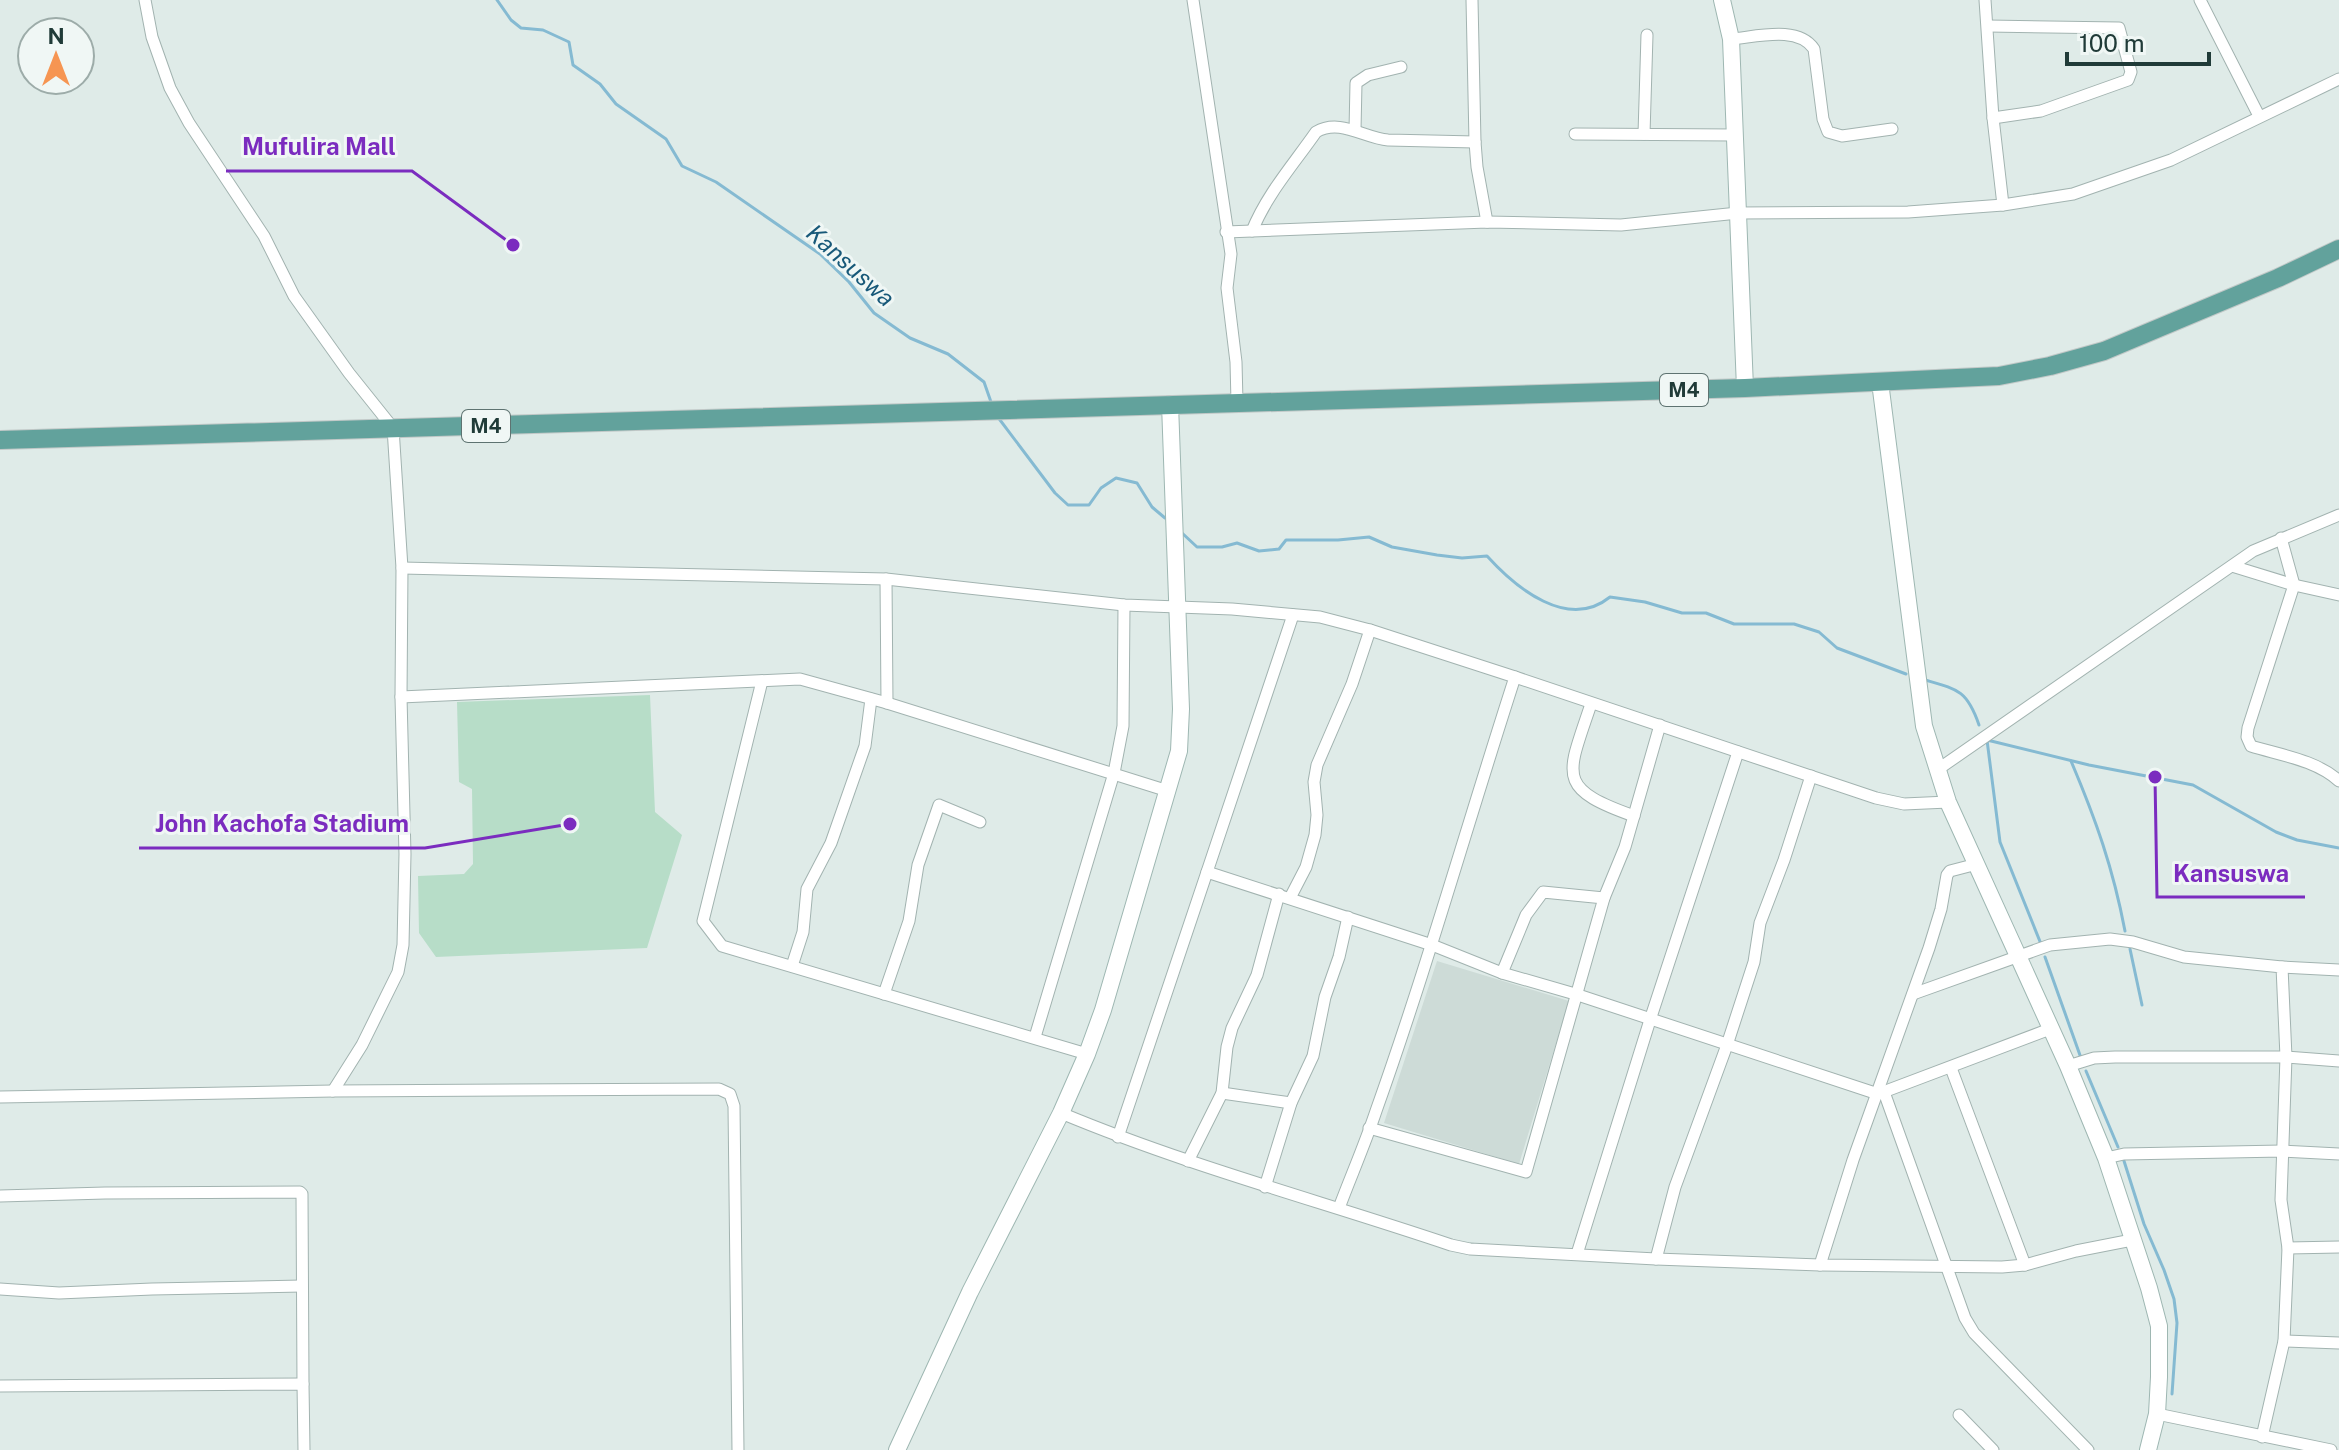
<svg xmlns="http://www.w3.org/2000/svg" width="2339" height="1450" font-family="'Public Sans',sans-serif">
<rect width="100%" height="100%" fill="#dfebe8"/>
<!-- built -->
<path fill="#cddbd7" d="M1437,961L1569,1001L1519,1164L1384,1123Z"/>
<!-- green -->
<path fill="#b7ddc8" d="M650,695L655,812L682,835L647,948L436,957L419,933L418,876L464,874L473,864L472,789L459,782L457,702Z"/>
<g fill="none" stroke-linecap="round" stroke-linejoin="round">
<!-- stream -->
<g stroke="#85bad2" stroke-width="3">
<path d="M497,0L511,20L521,28L543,30L569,42L573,65L600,84L616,104L666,139L682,166L716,182L820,254L849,282L874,313L910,338L948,354L984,382L991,402"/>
<path d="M997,416L1055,493L1068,505H1089L1101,488L1116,478L1137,483L1152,507L1165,518"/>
<path d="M1182,533L1197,547H1222L1237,543L1259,551L1279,549L1286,540H1338L1369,537L1392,547L1437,555L1462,558L1487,556C1516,588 1568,631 1610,597L1645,602L1682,613H1706L1734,624H1794L1819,632L1837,648L1906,674"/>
<path d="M1925,680C1957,689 1967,690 1979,725"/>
<path d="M2071,761C2096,820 2113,868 2125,931"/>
<path d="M2041,944L2000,842L1987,740L2089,765L2193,785L2276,832L2297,840L2339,848"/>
<path d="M2130,949L2142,1005"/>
<path d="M2045,957L2081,1058"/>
<path d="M2086,1071L2118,1147"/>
<path d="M2124,1161L2144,1224L2164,1270L2174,1299L2177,1323L2172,1394"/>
</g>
<!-- street casing -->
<g stroke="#a2b3b0" stroke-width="13">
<g id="street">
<path d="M145,0L152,37L170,88L189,123L264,236L294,296L349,373L393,428L402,568L401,697L405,854L403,945L398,972L362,1045L333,1091"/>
<path d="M1193,0L1231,254L1227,288L1236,362L1237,402"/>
<path d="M1472,0L1475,142L1477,167L1487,222"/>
<path d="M2200,0L2259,116"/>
<path d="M1988,26L2119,28L2131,72L2128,80L2041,111L1993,118"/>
<path d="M1731,39C1756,37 1798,25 1814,49L1823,119L1828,132L1842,136L1892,129"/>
<path d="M1355,130L1356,83L1368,75L1401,67"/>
<path d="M1575,134L1734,135"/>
<path d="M1644,134L1647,35"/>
<path d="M2003,205L2073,194L2171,160L2339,79"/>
<path d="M1252,231C1267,194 1293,165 1316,132C1340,118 1364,138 1388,140L1475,142"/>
<path d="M1226,232L1487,222L1621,225L1738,213L1908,212L2003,205L1993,118L1985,0"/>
<path d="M2281,538L2294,585L2248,728L2247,737L2251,746C2280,755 2316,760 2339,781"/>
<path d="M2232,566L2294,585L2339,595"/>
<path d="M402,568L886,579L1124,605L1232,609L1320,617L1370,630L1515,677L1876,798L1904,804L1948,802"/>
<path d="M886,579L887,703"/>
<path d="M1293,615L1207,872L1432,945L1502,973L1575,994L1878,1094L2050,1029"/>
<path d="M762,681L703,921L722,946L1087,1054"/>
<path d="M401,697L800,679L887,703L1168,791"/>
<path d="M1591,704C1567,776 1555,788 1634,816"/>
<path d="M1937,770L2253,551L2339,515"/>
<path d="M1290,898L1306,867L1315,835L1317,815L1314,782L1317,765L1352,684L1370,630"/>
<path d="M792,966L803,932L807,889L831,843L865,746L871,699"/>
<path d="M2282,967L2339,970"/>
<path d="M1502,973L1526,915L1543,892L1604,898"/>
<path d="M884,994L909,921L918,865L939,805L980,822"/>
<path d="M1913,994L2050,945L2110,939L2133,942L2184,957L2282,967L2286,1057L2281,1200L2288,1248L2284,1341L2262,1437"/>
<path d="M1035,1037L1114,773L1123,726L1124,605"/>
<path d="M2068,1066L2094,1058L2115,1057H2286L2339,1061"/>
<path d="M1951,1068L2025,1265"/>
<path d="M1884,1092L1965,1318L1974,1333L2088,1450"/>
<path d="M1222,1093L1291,1103"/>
<path d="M0,1097L333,1091L719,1089L730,1094L734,1106L738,1450"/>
<path d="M1061,1113C1188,1166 1321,1201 1451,1245L1470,1249L1656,1259L1820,1265L2002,1267L2025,1265L2076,1251L2132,1240"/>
<path d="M1369,1128L1526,1172L1604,898L1625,847L1660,725"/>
<path d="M1118,1137L1207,872"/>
<path d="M2106,1158L2124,1154L2282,1151L2339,1154"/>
<path d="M1188,1161L1222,1093L1227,1047L1232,1028L1257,975L1279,894"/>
<path d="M1265,1187L1291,1103L1313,1056L1325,997L1339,957L1348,917"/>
<path d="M0,1196L105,1193L300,1192L302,1194L303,1384"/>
<path d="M1339,1208C1351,1176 1365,1144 1376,1111C1427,968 1468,822 1515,677"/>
<path d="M2288,1248L2339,1247"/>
<path d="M1577,1254L1650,1020L1738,752"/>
<path d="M1656,1259L1675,1187L1727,1045L1754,962L1760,923L1784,860L1811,776"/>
<path d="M1820,1265L1853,1160L1929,948L1941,909L1947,875L1950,871L1977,864"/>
<path d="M0,1289L59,1293L152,1289L302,1286"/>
<path d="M2284,1341L2339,1343"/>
<path d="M0,1386L303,1384L304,1450"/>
<path d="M2157,1414L2331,1450"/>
<path d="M1959,1415L1993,1450"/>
</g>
</g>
<!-- secondary casing -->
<g stroke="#9eb7b2" stroke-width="18">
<g id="secondary">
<path d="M1722,0L1731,39L1745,388"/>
<path d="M1880,382L1924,726L1948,802L2068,1066L2106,1158L2149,1288L2159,1326V1377L2157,1414L2148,1450"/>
<path d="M897,1450L970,1292L1061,1113L1087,1054L1103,1010L1179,751L1181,709L1170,404"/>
</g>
</g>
<!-- primary casing -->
<g stroke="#c1c8c7" stroke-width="20">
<path id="primary" d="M0,440L1745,388L1999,376L2050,366L2104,351L2278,278L2339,249"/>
</g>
<!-- street -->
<use href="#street" stroke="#fff" stroke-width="11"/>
<!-- secondary -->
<use href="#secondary" stroke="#fff" stroke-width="16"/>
<!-- primary -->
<use href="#primary" stroke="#62a29c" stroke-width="18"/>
</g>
<g text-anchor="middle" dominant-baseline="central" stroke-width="6" stroke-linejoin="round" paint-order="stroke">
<!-- shield labels -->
<g fill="#f0f7f5" stroke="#5e7371" stroke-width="2">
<rect x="1660" y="374" width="48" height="32" rx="6"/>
<rect x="462" y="410" width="48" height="32" rx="6"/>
</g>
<g font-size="20" font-weight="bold" fill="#203b38">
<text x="1684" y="390">M4</text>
<text x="486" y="426">M4</text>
</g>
<!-- water labels -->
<g font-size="24" font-style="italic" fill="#185979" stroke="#f0f7f5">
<text transform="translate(851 265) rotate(42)">Kansuswa</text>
</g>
</g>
<!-- callouts -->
<path fill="none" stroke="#7b2cbf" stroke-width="3" d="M513 245L412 171H226M570 824L425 848H139M2155 777L2157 897H2305"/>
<g fill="#7b2cbf" stroke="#f0f7f5" stroke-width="3">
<circle cx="513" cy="245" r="8"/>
<circle cx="570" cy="824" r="8"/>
<circle cx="2155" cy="777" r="8"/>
</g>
<g font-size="24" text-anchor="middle" font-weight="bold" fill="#7b2cbf" stroke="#f0f7f5" stroke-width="6" stroke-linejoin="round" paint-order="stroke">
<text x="319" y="155">Mufulira Mall</text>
<text x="282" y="832">John Kachofa Stadium</text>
<text x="2231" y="882">Kansuswa</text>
</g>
<!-- north arrow -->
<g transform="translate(56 56)"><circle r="38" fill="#f0f7f5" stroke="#9daca9" stroke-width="2"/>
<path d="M0-6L14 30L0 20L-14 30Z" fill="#f69552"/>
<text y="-12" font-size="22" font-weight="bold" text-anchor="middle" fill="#203b38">N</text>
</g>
<!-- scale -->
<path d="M2067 52v12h142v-12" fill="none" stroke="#203b38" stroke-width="4"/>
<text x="2079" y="52" font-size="24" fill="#203b38" stroke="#f0f7f5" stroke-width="6" paint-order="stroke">100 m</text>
</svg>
